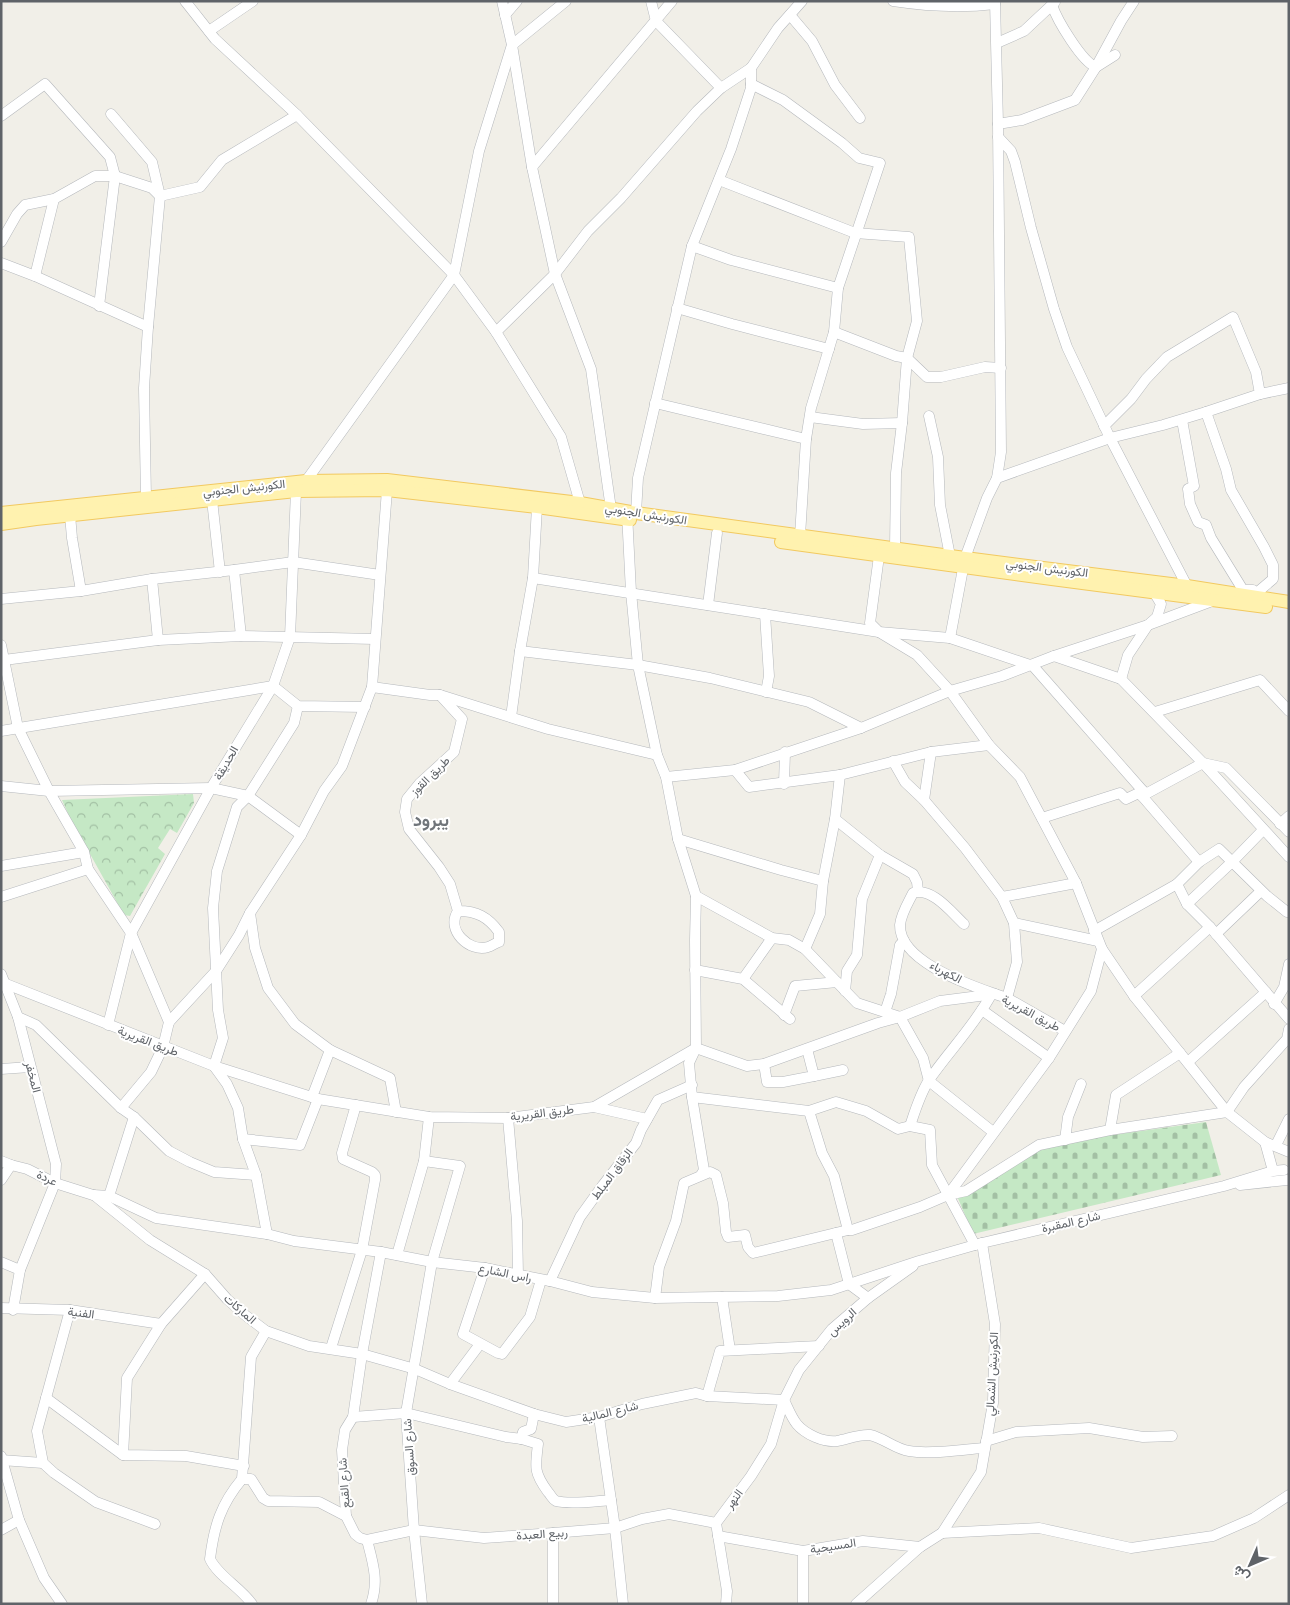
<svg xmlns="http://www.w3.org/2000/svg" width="1290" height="1605" font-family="Roboto,Vazirmatn,sans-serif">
<defs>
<pattern id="forest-crowns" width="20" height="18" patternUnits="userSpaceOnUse" patternTransform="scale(1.25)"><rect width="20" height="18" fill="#c5e8c5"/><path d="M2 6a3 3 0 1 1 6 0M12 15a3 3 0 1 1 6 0" fill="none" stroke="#a3c0a4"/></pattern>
<pattern id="cemetery-stones" width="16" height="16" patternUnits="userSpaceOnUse" patternTransform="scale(1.25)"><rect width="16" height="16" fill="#c5e8c5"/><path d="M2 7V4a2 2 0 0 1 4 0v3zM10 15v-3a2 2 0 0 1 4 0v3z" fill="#a3c0a4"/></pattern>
</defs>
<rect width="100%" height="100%" fill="#f1efe8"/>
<!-- forest -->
<path fill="url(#forest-crowns)" d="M193,794L194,803L177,833L170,829L158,848L165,854L130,916L124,915L70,818L62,800Z"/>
<!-- cemetery -->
<path fill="url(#cemetery-stones)" d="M1206,1122L1221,1175L973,1234L957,1196L1047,1144Z"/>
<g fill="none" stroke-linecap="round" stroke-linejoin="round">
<!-- minor casing -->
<g stroke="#b5b8bc" stroke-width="11">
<g id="minor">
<path d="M185,1L215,39L297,115L454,275L496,332L561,437L580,503"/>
<path d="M502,1L512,45L532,167L555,274L591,369L611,509"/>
<path d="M651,1L656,21L721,88"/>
<path d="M893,1C926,6 961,8 995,4"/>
<path d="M1052,5C1057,20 1082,62 1096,67L1121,21L1134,1"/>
<path d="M505,15L517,1"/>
<path d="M790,15L812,41L835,85L860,118"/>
<path d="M209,31L253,1"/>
<path d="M997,43L1024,31L1055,2"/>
<path d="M751,84L783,100L842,143L859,158L880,163L838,288L834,332L811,408L806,439"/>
<path d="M111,114L152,162L160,196L148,327L144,388L146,498"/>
<path d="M1,116L45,84L110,157L115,176L99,306"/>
<path d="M998,124L1022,120L1075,100L1096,67L1115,55"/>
<path d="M998,137L1011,151L1015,162L1031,228L1054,309L1067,347L1110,438L1187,586"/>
<path d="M532,167L672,1"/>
<path d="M719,180L855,233L909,237L917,321L907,358L902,423"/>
<path d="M1,242L17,214L25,205L54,199L95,176H115L152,188L160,196L200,187L222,160L297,115"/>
<path d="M692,246L731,260L838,288"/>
<path d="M1,263L35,276L148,327"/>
<path d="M35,276L54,199"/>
<path d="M677,308L732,324L829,349"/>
<path d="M496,332L555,274L588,231L621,198L697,111L721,88L751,68"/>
<path d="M834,332L896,356L907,358L927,377H941L985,367L1001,368"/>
<path d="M1260,394L1289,388"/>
<path d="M655,403L806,439L800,536"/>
<path d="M929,416L938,457L940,505L950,556"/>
<path d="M810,417L863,424L902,423L896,473L895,549"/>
<path d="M1182,420L1194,486L1188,489L1190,504L1198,522L1206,525L1211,538L1243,590H1253"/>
<path d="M1104,426L1131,399L1146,379L1167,357L1233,317L1256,372L1260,394L1206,412"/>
<path d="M997,478L1110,438L1163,425L1206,412L1226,469L1231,490L1264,547L1273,565V579L1253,596"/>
<path d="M306,481L454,275L479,151L512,45L566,1"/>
<path d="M212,500L220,572"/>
<path d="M627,513L631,592L638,665L657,755L666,777L678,839L696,896L695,940L696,1048L689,1063L692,1097L704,1170L701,1175"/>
<path d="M636,513L638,478L692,246L731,149L751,88V68L778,28L802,1"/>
<path d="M70,515L72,538L81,591"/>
<path d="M879,556L870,623L879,632L917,655L950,691L989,745L1020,777L1076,883L1102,949L1134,996L1180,1053L1227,1112L1265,1142L1289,1152"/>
<path d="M234,570L241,636"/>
<path d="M533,578L879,632L950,638L1033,666L1143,791L1142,796L1199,862"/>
<path d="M152,579L158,640"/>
<path d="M1,599L81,591L152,579L234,570L293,562L380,575"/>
<path d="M708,605L717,533"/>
<path d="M765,614L769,676L766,692"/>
<path d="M950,638L965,558L987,498L997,478L1001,452L998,124L995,1"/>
<path d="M1,645L18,728L49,791L84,852L88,869L131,933L169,1022L163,1047L151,1072L121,1108"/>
<path d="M520,651L638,665L710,678L809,702L861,728"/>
<path d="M1054,656L1121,679L1203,763L1289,857"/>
<path d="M4,660L158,640L241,636L375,639"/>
<path d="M1121,679L1128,655L1148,625L1157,617L1161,604L1154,592"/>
<path d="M372,687L430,695H440L548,729L657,755"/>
<path d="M440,695L462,719L454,752L420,783L407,799L405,812L409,829L439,867L450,884L458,911C445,930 470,953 488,947C492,946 495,943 499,942V932C488,917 477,911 458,911"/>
<path d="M1155,712L1260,680L1289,711"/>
<path d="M511,717L520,651L533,578L537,507"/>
<path d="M1,731L273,686L298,706L365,707"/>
<path d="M893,761L905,782L924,800L965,848L1002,897L1014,923L1017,962L1007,998"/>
<path d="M735,770L749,787L840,775L931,752L989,745"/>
<path d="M666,777L735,770L861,728L950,691L1002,676L1054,656L1148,625L1212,601"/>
<path d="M784,784L785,752"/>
<path d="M1,786L49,791L211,788L248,796L301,835"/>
<path d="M1142,796L1203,763L1226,768L1289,832"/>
<path d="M924,800L931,752"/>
<path d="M1042,818L1120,793L1126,799L1143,791"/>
<path d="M835,819L880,855L913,874L917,882L918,891"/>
<path d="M1280,824L1289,816"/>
<path d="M678,839L781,870L823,881"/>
<path d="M1,866L84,852"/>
<path d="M1177,884L1187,904L1210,927L1289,1019"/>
<path d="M696,896L772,938L789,940L805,949L857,1003L900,1017L923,1058L929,1081L993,1132"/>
<path d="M1,897L88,869"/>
<path d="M1002,897L1076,883"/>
<path d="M1187,904L1232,862L1263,830"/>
<path d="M250,913L255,948L268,988L295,1024L330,1050L312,1097"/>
<path d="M1014,923L1098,941"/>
<path d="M964,924C951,912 932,887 913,893C908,903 901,914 900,925C899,961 967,984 995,994"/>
<path d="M1094,931L1177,884L1199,862L1219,849L1267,896L1287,912H1289"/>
<path d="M1216,934L1261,891"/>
<path d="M805,949L820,914L823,881L835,819L840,775"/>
<path d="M695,970L743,979L790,1019"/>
<path d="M1,974L18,1017L56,1164L55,1183L20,1270L13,1310"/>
<path d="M743,979L772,938"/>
<path d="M1,982L214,1066L318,1099L429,1117L508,1118L594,1107L696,1048L747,1066L764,1064L878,1023L900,1017L940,1001L995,994L1007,998L1065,1031"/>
<path d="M845,991L847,971L857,955L862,899L880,855"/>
<path d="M1134,996L1210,927"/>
<path d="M1274,1004L1284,987L1289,964"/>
<path d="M982,1010L1049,1058"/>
<path d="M885,1012L891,994L900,945L904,941"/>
<path d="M784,1015L795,986L837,982"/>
<path d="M18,1017L36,1025L121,1108L134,1117L169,1151L190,1162L214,1172L256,1175"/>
<path d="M169,1022L216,971L239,935L250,913L301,835L324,791L342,766L372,687L387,490"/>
<path d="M108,1025L131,933L211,788L273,686L290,637L296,491"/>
<path d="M330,1050L390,1078L396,1112"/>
<path d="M1188,1062L1266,992"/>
<path d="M764,1064L767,1082H783L814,1076L807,1049"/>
<path d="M1,1069L30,1067"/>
<path d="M814,1076L843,1070"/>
<path d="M692,1097L809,1111L836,1102L866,1111L898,1129L910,1126L930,1130L932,1165L975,1245"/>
<path d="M594,1107L647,1119"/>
<path d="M809,1111L822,1153L834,1176L848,1230"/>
<path d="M508,1118L517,1221L518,1276"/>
<path d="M910,1126C915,1111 920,1094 929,1080C949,1051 974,1026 991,995"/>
<path d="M1110,1130L1116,1095L1180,1053"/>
<path d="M243,1139L300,1145L318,1099"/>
<path d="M1065,1140L1068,1117L1081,1084"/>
<path d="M1265,1142L1273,1171"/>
<path d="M1276,1145L1289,1119"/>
<path d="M1,1161L11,1165L27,1169L55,1183L93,1195L109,1196L156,1218L267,1234L294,1241L381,1252L432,1262L485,1268L550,1281L592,1292L655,1298L778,1296L831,1290L919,1261L982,1243L1224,1186L1273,1171L1284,1170"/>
<path d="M1,1180L11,1165"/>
<path d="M1240,1185L1287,1180"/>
<path d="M94,1195L150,1240L205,1274L227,1299L245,1315L266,1331L309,1346L362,1354L415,1369L450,1384L534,1414L566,1422L599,1417L642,1404L696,1393L707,1396L784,1400"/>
<path d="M948,1195L966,1191L1039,1145L1110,1130L1227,1112L1244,1087L1287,1039L1289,1029"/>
<path d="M109,1196L134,1117"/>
<path d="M836,1233L849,1284L868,1298"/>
<path d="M267,1234L256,1175L243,1139L238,1108L227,1084L214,1066L223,1038L218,1010L213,908L217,871L237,807L248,796L294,723L298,706"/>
<path d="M397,1255L424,1161L429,1117"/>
<path d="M1,1262L20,1270"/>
<path d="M485,1268L463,1334L498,1353L502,1354L505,1350L530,1317L541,1280"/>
<path d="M550,1281L580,1217L603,1185L636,1143L641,1130L658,1100L692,1085"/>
<path d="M722,1297L730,1350"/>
<path d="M655,1298L659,1267L676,1221L684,1183L710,1172L716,1175L723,1203L726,1232L728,1237L745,1235L748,1247L753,1253L848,1230H852L920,1207L948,1195L1049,1058L1091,991L1102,949"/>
<path d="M1,1308L70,1310L161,1324"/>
<path d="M70,1310L37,1431L43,1463L54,1473L96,1502L155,1524"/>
<path d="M331,1348L362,1250L375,1180V1175L372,1172L343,1159L342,1153L356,1105"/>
<path d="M450,1384L480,1344"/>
<path d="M707,1396L720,1351L819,1346"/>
<path d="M46,1398L123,1455L186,1456L244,1466"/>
<path d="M784,1400C793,1419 795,1428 815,1437C822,1440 828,1442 837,1441C848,1439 859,1434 870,1435C884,1438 895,1449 909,1451C931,1455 963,1449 985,1448"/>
<path d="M353,1417L406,1413L506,1437L522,1439L538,1444C535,1468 534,1473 548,1492C551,1495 552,1499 556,1501C570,1505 596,1501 611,1500"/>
<path d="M599,1417L615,1528L623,1604"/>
<path d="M521,1439L523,1432L531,1429L534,1414"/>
<path d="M986,1441L1016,1432L1089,1428L1143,1437L1172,1436"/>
<path d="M123,1455L127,1378L161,1324L205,1274"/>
<path d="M1,1456L19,1520L44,1578L62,1604"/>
<path d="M1,1460L43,1463"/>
<path d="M242,1479H251L263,1498L268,1501L319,1502L346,1516"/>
<path d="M1,1530L19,1520"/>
<path d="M942,1533L1039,1528L1131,1548L1213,1536L1254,1518L1289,1495"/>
<path d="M718,1536L803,1551L863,1541L920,1547"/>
<path d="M367,1540L414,1530L484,1538L553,1533L615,1528L642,1519L669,1514L716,1523"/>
<path d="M252,1604C240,1587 218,1576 210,1559C214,1526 221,1504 242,1479L251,1357L266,1331"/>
<path d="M371,1604C379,1581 373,1563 367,1540L360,1538L355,1534L346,1516L342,1450L345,1430L353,1417L362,1354L381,1252"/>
<path d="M422,1604L414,1530L406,1413L432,1262L460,1166L424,1161"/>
<path d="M553,1604V1533"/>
<path d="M726,1604L727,1591L716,1523L751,1476L771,1444L784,1400L799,1370L832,1329L868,1298L913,1266"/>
<path d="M803,1604V1551"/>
<path d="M856,1604L920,1547L942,1533L981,1472L993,1403L995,1324L982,1243"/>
</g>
</g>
<!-- major casing -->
<g stroke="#f2c960" stroke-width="14">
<g id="major">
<path d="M1,513L306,481L387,480L580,503L636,513L965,558L1187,586L1289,602"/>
<path d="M1,524L36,519L296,491L387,490L537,507L630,520"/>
<path d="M781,542C943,565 1104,586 1266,607"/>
</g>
</g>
<!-- minor -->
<use href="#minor" stroke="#fff" stroke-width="10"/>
<!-- major -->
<use href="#major" stroke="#fff2af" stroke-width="12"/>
</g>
<g text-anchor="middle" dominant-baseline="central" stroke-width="4" stroke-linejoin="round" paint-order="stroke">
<!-- street labels -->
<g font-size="12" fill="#5f6368" stroke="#fff">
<text transform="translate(244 488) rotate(-6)">الكورنيش الجنوبي</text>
<text transform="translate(646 514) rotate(9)">الكورنيش الجنوبي</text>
<text transform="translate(1047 568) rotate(7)">الكورنيش الجنوبي</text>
<text transform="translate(226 763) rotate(-60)">الحديقة</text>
<text transform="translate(430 776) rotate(-45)">طريق القوز</text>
<text transform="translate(946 972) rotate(28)">الكهرباء</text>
<text transform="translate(1031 1013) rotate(28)">طريق القريرية</text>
<text transform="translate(148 1041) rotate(21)">طريق القريرية</text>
<text transform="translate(33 1077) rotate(75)">المخفر</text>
<text transform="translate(542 1113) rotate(-7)">طريق القريرية</text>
<text transform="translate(612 1174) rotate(-53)">الزقاق المبلط</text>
<text transform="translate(47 1178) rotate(25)">عردة</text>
<text transform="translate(1071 1222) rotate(-13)">شارع المقبرة</text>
<text transform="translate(505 1273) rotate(11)">راس الشارع</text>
<text transform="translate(240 1309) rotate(41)">الماركات</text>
<text transform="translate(81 1313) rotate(7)">الفنية</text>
<text transform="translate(842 1322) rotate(-43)">الرويس</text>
<text transform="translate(992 1374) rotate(-87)">الكورنيش الشمالي</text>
<text transform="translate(610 1412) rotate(-14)">شارع المالية</text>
<text transform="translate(409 1447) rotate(-94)">شارع السوق</text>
<text transform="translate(344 1483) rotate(-94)">شارع القبع</text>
<text transform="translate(734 1499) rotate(-54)">النهر</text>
<text transform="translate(542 1534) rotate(-4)">ربيع العبدة</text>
<text transform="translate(833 1546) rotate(-9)">المسيحية</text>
</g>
<!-- district labels -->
<g font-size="18" font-weight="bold" fill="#70757a" stroke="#fff">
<text x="431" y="819">يبرود</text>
</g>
</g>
<!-- border -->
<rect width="1290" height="1605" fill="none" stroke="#5f6368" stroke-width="5"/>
<!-- north arrow -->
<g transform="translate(1250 1565) rotate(225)" stroke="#ffffff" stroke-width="4" paint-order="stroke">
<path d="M0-4L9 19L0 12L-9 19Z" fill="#5f6368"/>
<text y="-8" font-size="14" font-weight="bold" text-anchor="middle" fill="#5f6368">ش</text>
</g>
</svg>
